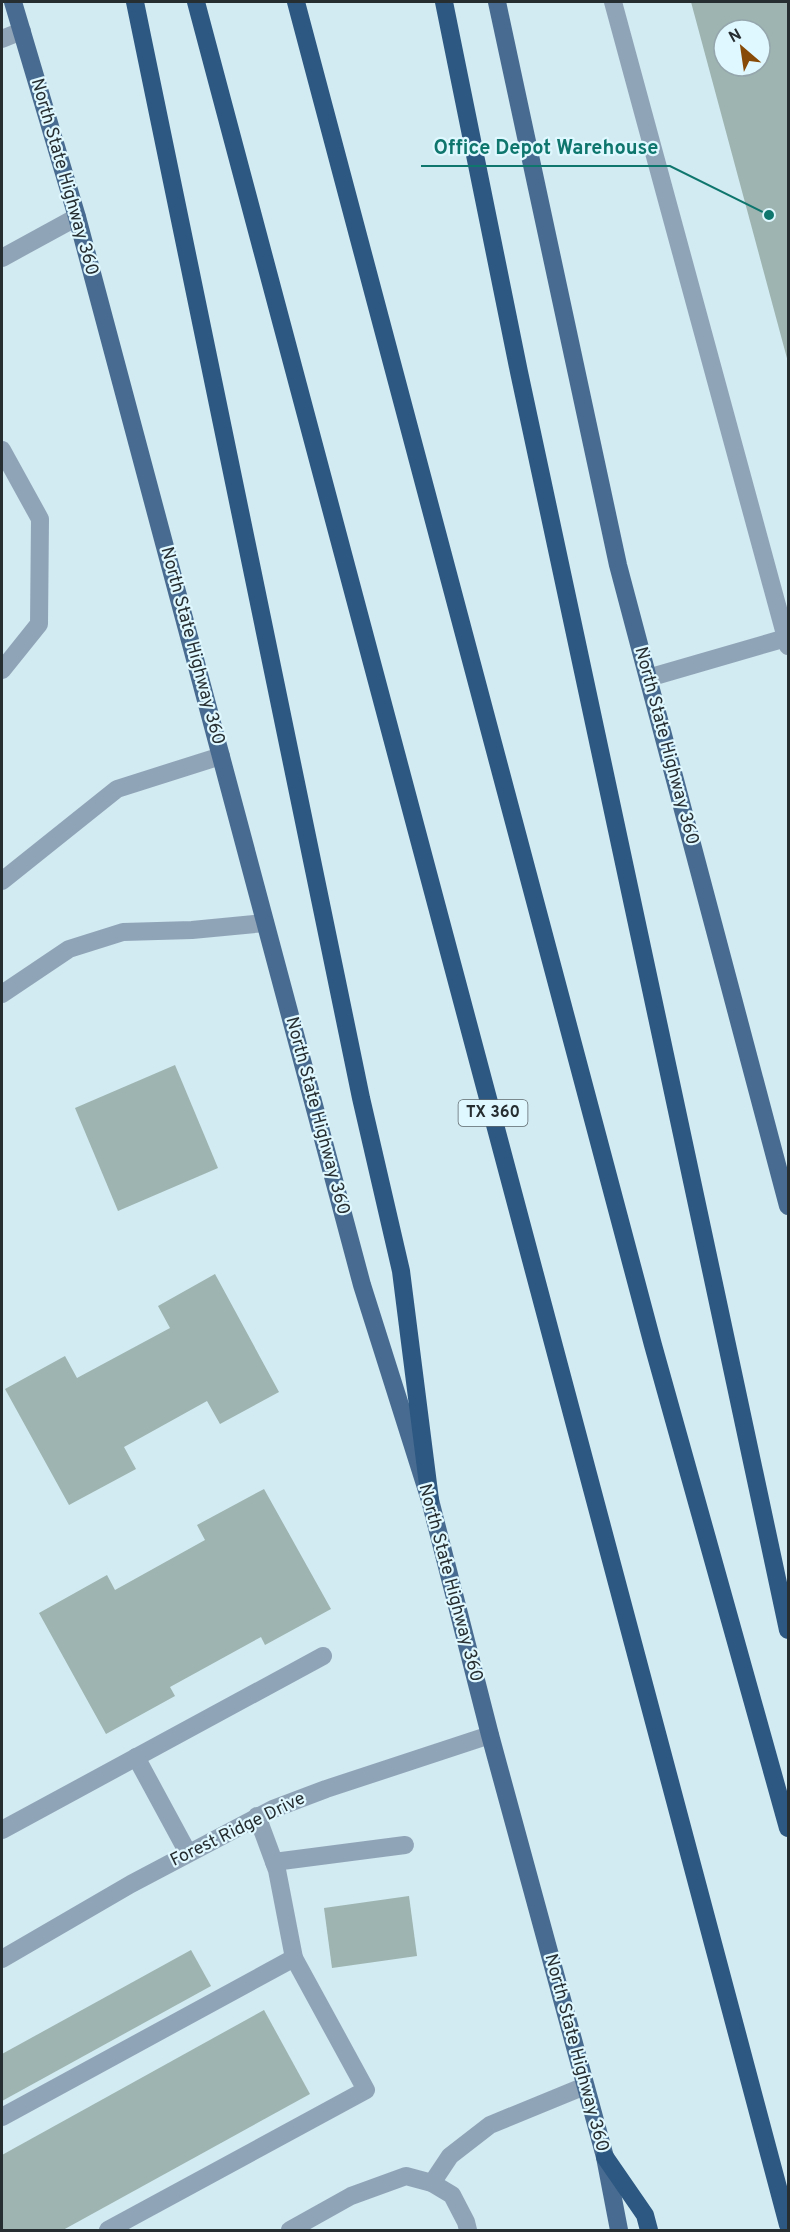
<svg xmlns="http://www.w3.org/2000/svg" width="790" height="2232" font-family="Overpass,sans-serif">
<rect width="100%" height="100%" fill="#d2eaf1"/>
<!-- building -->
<g fill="#9db4b1" fill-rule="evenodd">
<path d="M691,2H788V362ZM724,30H760V66H724Z"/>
<path d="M175,1065L218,1168L118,1211L75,1108Z"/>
<path d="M215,1274L279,1392L220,1424L207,1401L124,1447L136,1469L69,1505L5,1389L65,1356L77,1378L170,1328L158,1306Z"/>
<path d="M264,1489L331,1609L265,1645L261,1637L170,1687L175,1696L106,1734L39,1613L107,1575L115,1590L205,1540L197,1525Z"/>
<path d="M409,1896L417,1956L332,1968L324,1908Z"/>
<path d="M191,1950L211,1986L2,2101V2054Z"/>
<path d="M264,2010L310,2094L63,2230H2V2155Z"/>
</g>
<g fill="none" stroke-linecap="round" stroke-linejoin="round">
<!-- minor -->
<g stroke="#90a4b8" stroke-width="18">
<path d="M613,2L786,638"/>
<path d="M2,39L22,31"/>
<path d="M2,258L77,217"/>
<path d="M2,450L40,519L39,624L2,670"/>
<path d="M648,678L786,638L788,646"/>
<path d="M2,881L117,789L221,756"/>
<path d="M2,994L69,949L123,932L192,930L265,923"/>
<path d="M136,1757L188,1853"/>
<path d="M257,1816L277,1870L294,1958"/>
<path d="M2,1830L323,1656"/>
<path d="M274,1862L405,1845"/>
<path d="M2,1959L131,1884L273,1809L326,1789L490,1735"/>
<path d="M2,2117L294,1958L366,2090L108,2230"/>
<path d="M432,2183L450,2156L490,2125L585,2086"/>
<path d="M290,2230L351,2196L406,2176L432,2183L452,2195L466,2222L468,2230"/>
</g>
<!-- major -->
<g stroke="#486c91" stroke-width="18">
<path d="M13,2L77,217L362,1285L430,1500L490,1735L605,2157L619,2230"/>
<path d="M497,2L618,565L788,1206"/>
</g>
<!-- highway -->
<g stroke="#2d5882" stroke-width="18">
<path d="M135,2L361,1098L401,1271L430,1500"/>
<path d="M196,2L788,2225"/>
<path d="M296,2L653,1345L788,1828"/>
<path d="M444,2L519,372L788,1630"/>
<path d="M605,2157L645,2215L649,2230"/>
</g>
</g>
<g text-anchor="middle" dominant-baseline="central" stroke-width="4.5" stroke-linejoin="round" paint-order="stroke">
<!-- shield labels -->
<rect fill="#dff7fe" stroke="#5e6a6e" stroke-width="1.5" x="458.5" y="1100" width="69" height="26" rx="4.5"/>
<g font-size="16" font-weight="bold" fill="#262e31">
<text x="493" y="1113">TX 360</text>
</g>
<!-- street labels -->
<g font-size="18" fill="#262e31" stroke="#dff7fe">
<text transform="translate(64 177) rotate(74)">North State Highway 360</text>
<text transform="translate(192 646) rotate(75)">North State Highway 360</text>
<text transform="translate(666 746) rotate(75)">North State Highway 360</text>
<text transform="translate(317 1116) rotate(75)">North State Highway 360</text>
<text transform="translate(450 1583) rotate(75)">North State Highway 360</text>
<text transform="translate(238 1830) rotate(-26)">Forest Ridge Drive</text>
<text transform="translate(576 2053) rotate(75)">North State Highway 360</text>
</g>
</g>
<!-- callouts -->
<path fill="none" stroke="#0f766e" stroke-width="2" d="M769 215L670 166H421"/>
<circle fill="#0f766e" stroke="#dff7fe" stroke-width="2" cx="769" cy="215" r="6"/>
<g font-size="20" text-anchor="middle" font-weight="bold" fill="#0f766e" stroke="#dff7fe" stroke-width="4.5" stroke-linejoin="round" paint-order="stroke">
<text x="546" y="154">Office Depot Warehouse</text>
</g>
<!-- border -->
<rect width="790" height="2232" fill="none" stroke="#262e31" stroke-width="6"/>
<!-- north arrow -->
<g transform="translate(742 48) rotate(331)"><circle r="28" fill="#dff7fe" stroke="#95a7ac" stroke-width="1.5"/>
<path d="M0-4.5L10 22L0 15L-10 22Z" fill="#874a07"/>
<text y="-9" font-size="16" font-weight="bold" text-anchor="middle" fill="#262e31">N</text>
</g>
</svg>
